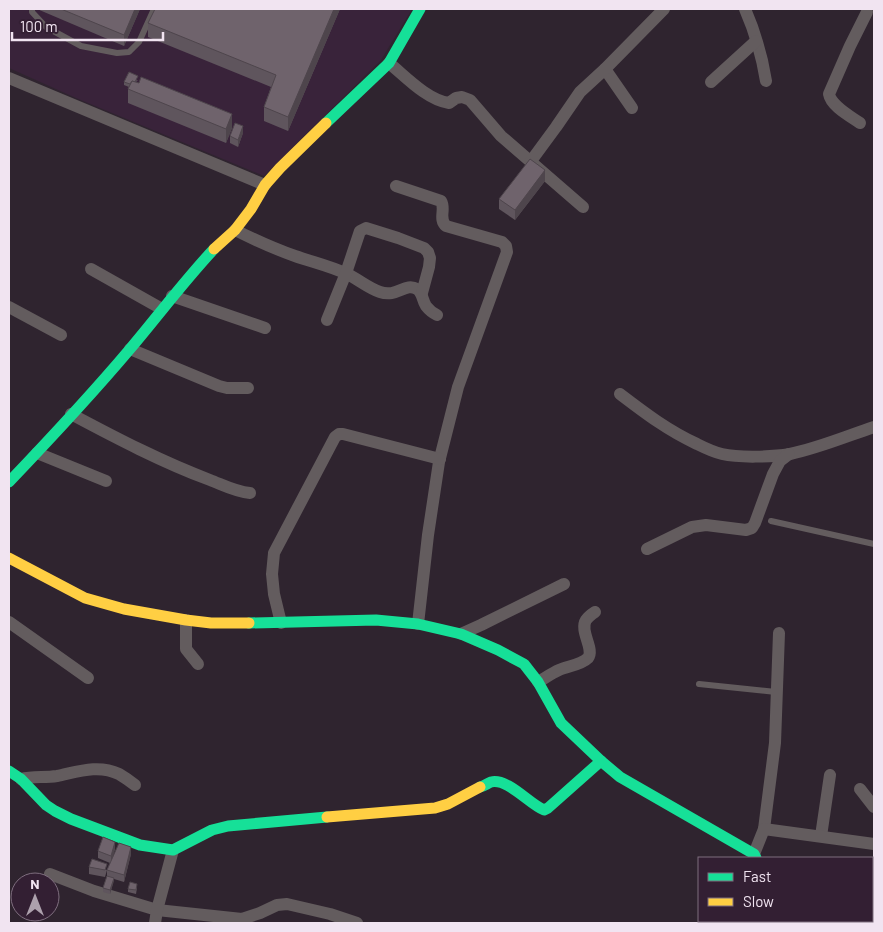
<svg xmlns="http://www.w3.org/2000/svg" width="883" height="932" font-family="Barlow,sans-serif">
<rect width="100%" height="100%" fill="#2f242f"/>
<!-- built -->
<path fill="#39233a" d="M9,9H412L381,60L264,176L76,98L9,68Z"/>
<g fill="none" stroke-linecap="round" stroke-linejoin="round">
<!-- lane -->
<g stroke="#635c5e" stroke-width="6">
<path d="M32,9V12L46,27L81,46L117,53L129,52L139,42L154,9"/>
<path d="M771,521L874,544"/>
<path d="M699,684L776,692"/>
</g>
<!-- street -->
<g stroke="#635c5e" stroke-width="12">
<path d="M745,9C755,32 762,56 766,81"/>
<path d="M389,63C405,76 427,100 449,103L456,98L462,97L470,100L501,136L583,207"/>
<path d="M605,69L632,108"/>
<path d="M9,78L265,185"/>
<path d="M711,82L756,41"/>
<path d="M860,123C850,116 831,106 829,94L850,46L867,12"/>
<path d="M531,161L556,127L580,92L605,69L664,9"/>
<path d="M396,186L441,201C446,209 438,219 446,226L502,242L506,246L507,252L458,387L439,462L428,535L418,624"/>
<path d="M235,230C255,240 275,249 295,256C312,262 330,266 347,274C358,279 368,288 380,292C397,298 405,282 417,289C423,293 422,300 426,306C429,310 433,313 437,315"/>
<path d="M91,269L162,309"/>
<path d="M172,296L265,328"/>
<path d="M9,307L61,335"/>
<path d="M327,320L346,273L360,231L366,228L398,238L424,248L428,252L430,258L429,267L422,293"/>
<path d="M130,349L219,386L227,388H248"/>
<path d="M620,394C645,413 667,430 697,444C705,448 713,452 722,454C739,458 772,457 790,454C819,448 847,436 874,427"/>
<path d="M71,414C116,438 162,462 210,480C223,485 236,492 250,493"/>
<path d="M37,453L106,481"/>
<path d="M647,549L692,527L706,525L746,530L752,528L755,523L773,474L780,461L789,454"/>
<path d="M186,620V649L198,664"/>
<path d="M9,622L88,678"/>
<path d="M281,623L274,594L272,574L274,553L335,437L339,434H343L440,459"/>
<path d="M461,634L481,625L564,584"/>
<path d="M538,682C545,678 552,673 559,670C568,666 581,665 588,658C595,649 579,631 586,620C588,617 592,614 595,612"/>
<path d="M21,779C33,776 45,778 57,776C77,772 98,764 119,774C124,777 130,781 135,785"/>
<path d="M860,789L874,807"/>
<path d="M764,829L775,743L779,633"/>
<path d="M821,836L830,775"/>
<path d="M754,854L764,829L874,844"/>
<path d="M50,874L94,891L157,910L242,919L260,913L277,905L287,904L330,914L357,923"/>
<path d="M777,921L778,923"/>
<path d="M155,923L157,910L173,850"/>
</g>
<!-- fast -->
<g stroke="#16e098" stroke-width="11">
<path d="M326,123L389,63L420,9"/>
<path d="M9,482C50,439 92,394 130,349C158,316 184,281 214,249"/>
<path d="M249,623L376,620L418,624L461,634L498,650L524,664L538,682L561,723L601,761L620,777L754,854L756,858"/>
<path d="M9,771L21,779L46,805L55,811L71,819L140,845L173,850L212,830L228,826L327,817"/>
<path d="M480,787C484,786 488,783 491,782C508,778 529,804 544,810L548,808L601,761"/>
</g>
<!-- slow -->
<g stroke="#ffcf43" stroke-width="11">
<path d="M214,249L235,230L251,209L265,185L280,168L326,123"/>
<path d="M9,558L85,598L124,609L186,620L211,623H249"/>
<path d="M327,817L435,808L448,804L480,787"/>
</g>
</g>
<!-- wall -->
<g fill="#5f555d">
<path d="M37,9H140L124,46Z"/>
<path d="M340,9L288,131L264,121V107L271,87L148,37V23Z"/>
<path d="M138,80L136,82L232,128L226,143L128,103V89L129,87L124,85V82Z"/>
<path d="M243,133L238,147L230,143V136Z"/>
<path d="M545,181L515,220L499,209V199Z"/>
<path d="M115,849L112,859L131,854L124,882L114,879L110,894L103,892V888L107,876V870L110,863L98,858V851Z"/>
<path d="M89,867L107,870L105,877L89,874Z"/>
<path d="M137,888L136,894L128,892V889Z"/>
</g>
<!-- shaded-wall -->
<g fill="#4e454c">
<path d="M135,9H140L124,46V35Z"/>
<path d="M334,9H340L288,131V117Z"/>
<path d="M232,114V128L226,143V129Z"/>
<path d="M243,126V133L238,147V140Z"/>
<path d="M545,170V181L515,220V210Z"/>
<path d="M115,842V849L111,863V856Z"/>
<path d="M131,847V854L124,882V875Z"/>
<path d="M114,878V881L110,894V890Z"/>
</g>
<!-- building -->
<g fill="#6f636c" stroke="#4e454c">
<path d="M61,9H135L124,35Z"/>
<path d="M155,9H334L288,117L264,107L276,75L148,23Z"/>
<path d="M129,72L138,76L135,82L132,81L130,84L124,82Z"/>
<path d="M141,77L232,114L226,129L128,89L132,81L139,83Z"/>
<path d="M235,123L243,126L238,140L230,136Z"/>
<path d="M530,159L545,170L515,210L499,199Z"/>
<path d="M103,837L115,842L111,856L98,851Z"/>
<path d="M119,843L131,847L124,875L107,870Z"/>
<path d="M92,859L107,864L105,870L89,867Z"/>
<path d="M107,876L114,878L110,890L103,888Z"/>
<path d="M130,882L137,884L136,890L128,889Z"/>
</g>
<!-- border -->
<rect width="883" height="932" fill="none" stroke="#f1e4f1" stroke-width="20"/>
<!-- legend -->
<rect x="698" y="857" width="175" height="65" fill="#331f33" stroke="#7f6e7f"/>
<rect x="708" y="873" width="25" height="8" fill="#16e098" stroke="#7f6e7f"/>
<text x="743" y="882" font-size="15" fill="#f1e4f1">Fast</text>
<rect x="708" y="898" width="25" height="8" fill="#ffcf43" stroke="#7f6e7f"/>
<text x="743" y="907" font-size="15" fill="#f1e4f1">Slow</text>
<!-- north arrow -->
<g transform="translate(35 897)"><circle r="24" fill="#331f33" stroke="#7f6e7f"/>
<path d="M0-4L9 19L0 12L-9 19Z" fill="#ada1ad"/>
<text y="-8" font-size="14" font-weight="bold" text-anchor="middle" fill="#f1e4f1">N</text>
</g>
<!-- scale -->
<path d="M12 32v8h151v-8" fill="none" stroke="#f1e4f1" stroke-width="2.5"/>
<text x="20" y="32" font-size="15" fill="#f1e4f1" stroke="#331f33" stroke-width="4" paint-order="stroke">100 m</text>
</svg>
